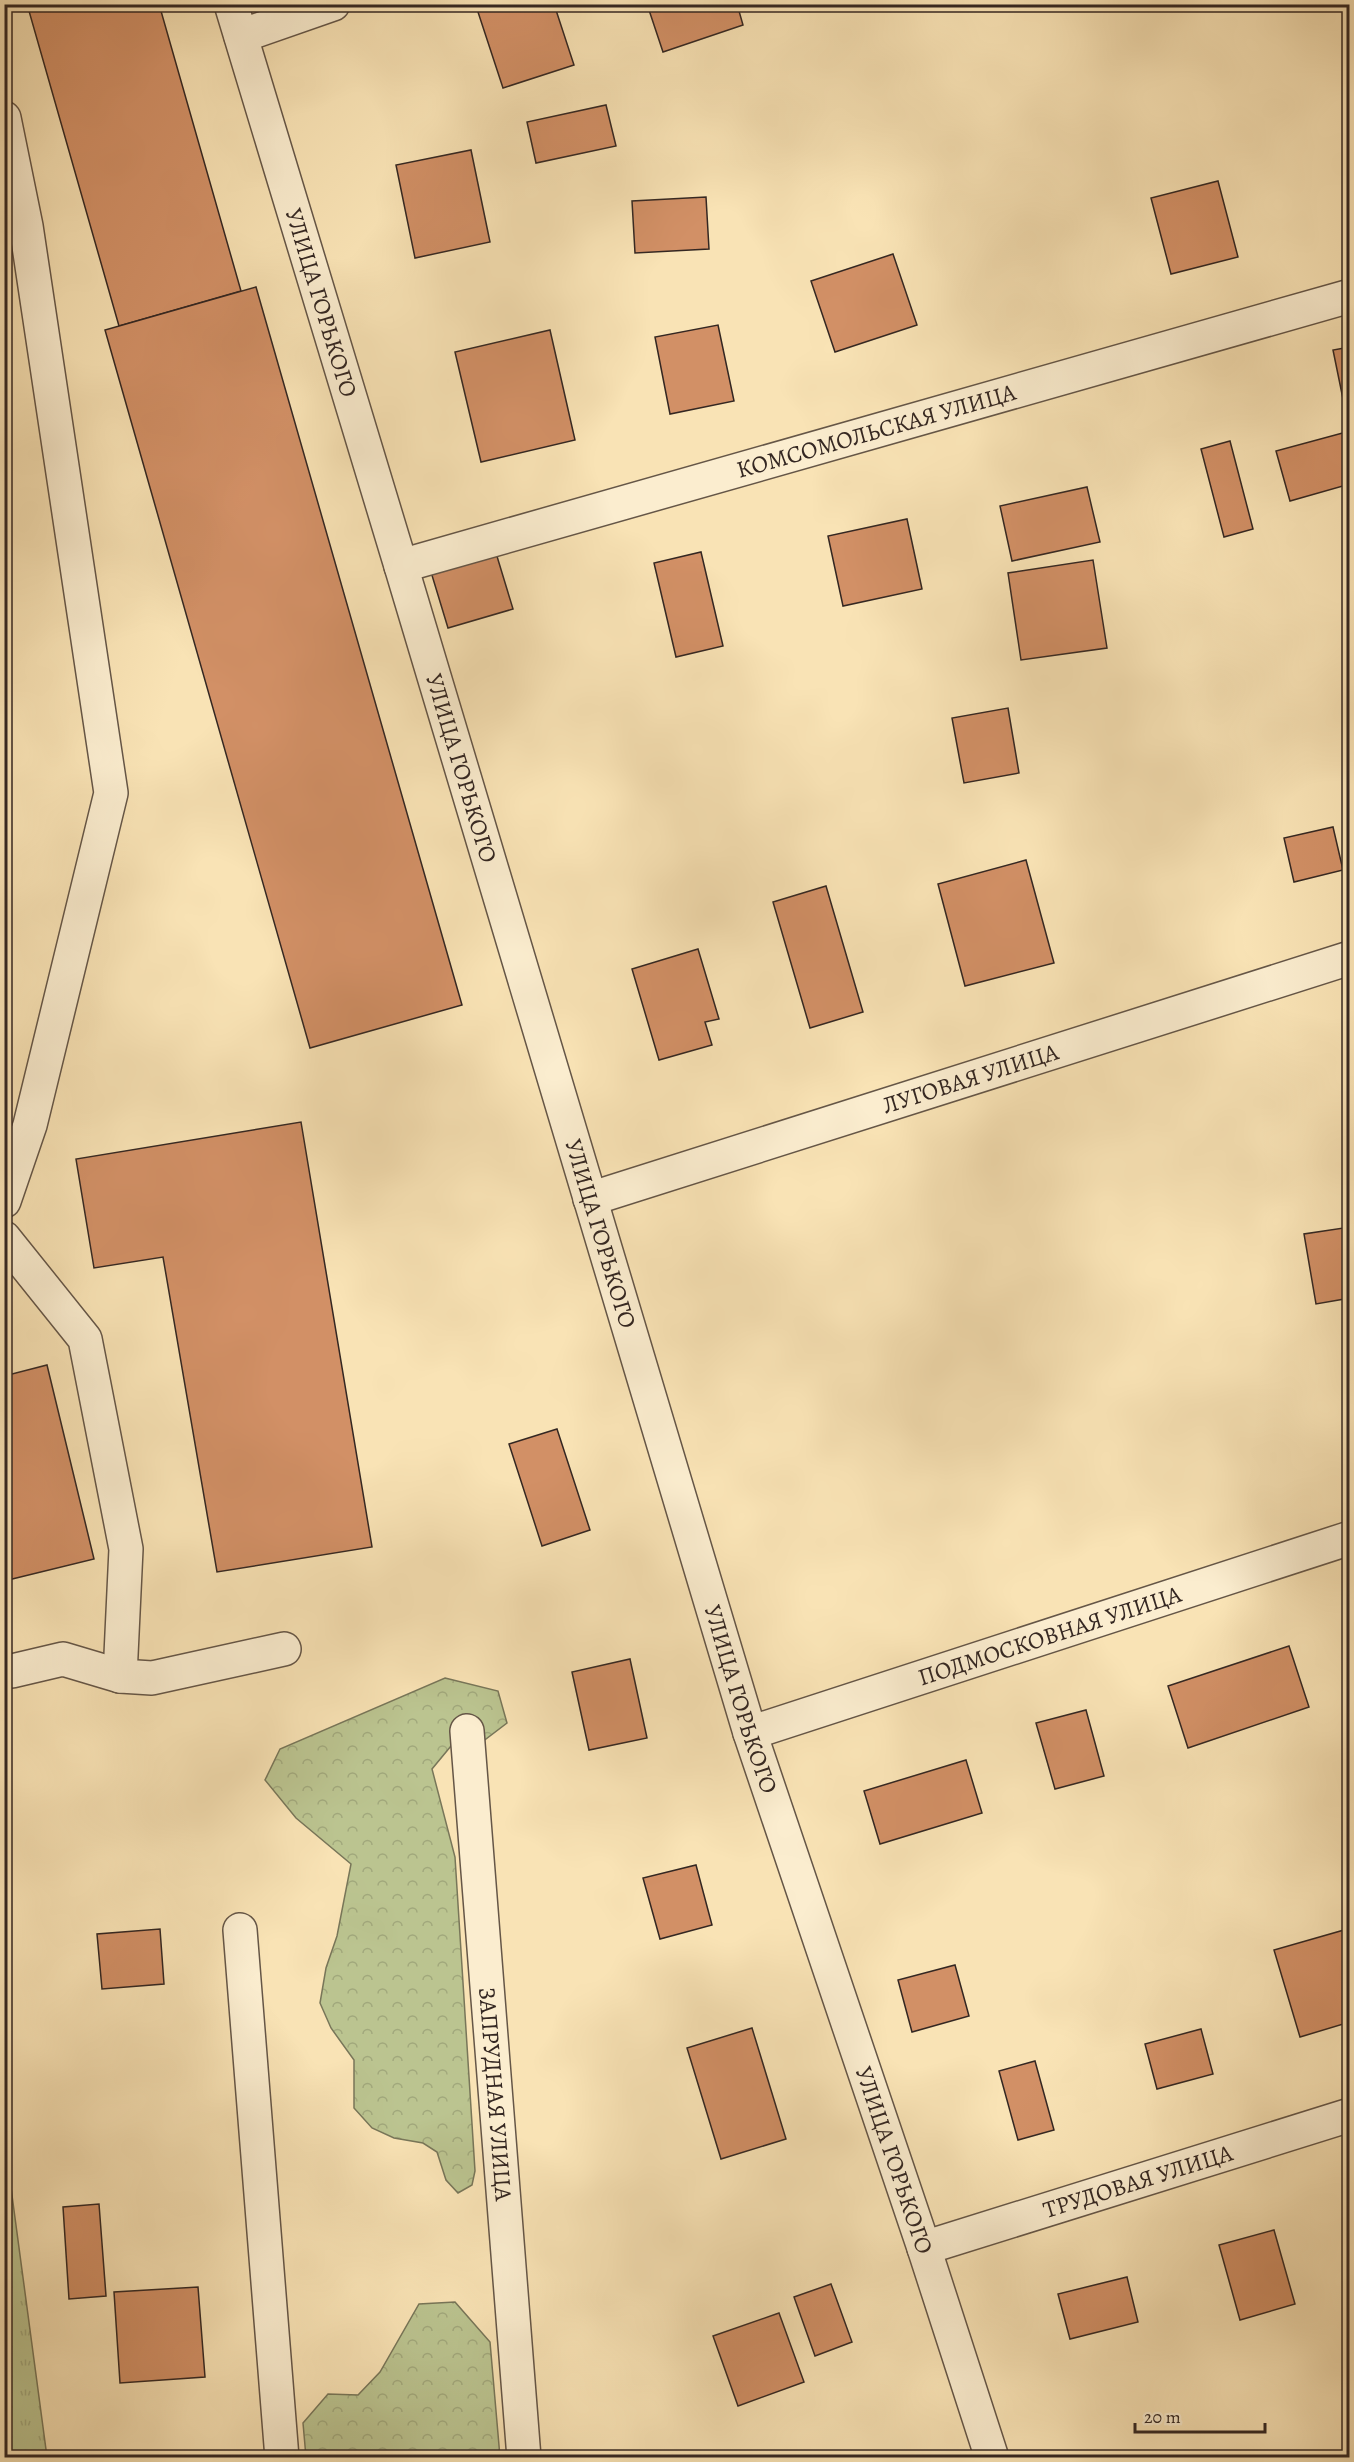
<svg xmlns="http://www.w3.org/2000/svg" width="1354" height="2462" font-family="Alegreya,serif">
<defs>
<pattern id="grass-tufts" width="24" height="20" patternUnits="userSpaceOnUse" patternTransform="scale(1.5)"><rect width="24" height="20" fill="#bbc490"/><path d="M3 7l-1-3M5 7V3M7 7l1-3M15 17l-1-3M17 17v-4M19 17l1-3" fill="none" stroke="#a1a87c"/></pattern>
<pattern id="forest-crowns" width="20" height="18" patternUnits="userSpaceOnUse" patternTransform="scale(1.5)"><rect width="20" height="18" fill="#bbc490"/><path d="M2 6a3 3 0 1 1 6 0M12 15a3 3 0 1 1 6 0" fill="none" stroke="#a1a87c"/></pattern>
</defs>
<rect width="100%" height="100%" fill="#f9e3b5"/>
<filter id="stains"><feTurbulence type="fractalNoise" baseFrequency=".00333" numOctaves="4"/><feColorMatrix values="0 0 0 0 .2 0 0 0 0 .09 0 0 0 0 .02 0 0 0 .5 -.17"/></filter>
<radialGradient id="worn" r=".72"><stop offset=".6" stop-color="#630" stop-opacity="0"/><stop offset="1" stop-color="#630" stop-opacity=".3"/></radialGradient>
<!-- grass -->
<path fill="url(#grass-tufts)" stroke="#787659" stroke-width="1.5" d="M5,2143L47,2457H5Z"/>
<!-- forest -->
<g fill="url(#forest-crowns)" stroke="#787659" stroke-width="1.5">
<path d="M445,1678L498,1691L507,1723L482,1742L451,1746L432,1769L455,1857L475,2171L472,2185L458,2193L446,2180L437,2152L423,2143L394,2138L372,2128L354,2108V2060L331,2028L320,2003L326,1968L337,1936L351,1864L296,1818L265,1780L280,1749Z"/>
<path d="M455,2302L490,2342L500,2457H306L303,2423L328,2394L358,2395L380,2372L419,2304Z"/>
</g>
<!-- building -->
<g fill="#d29066" stroke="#342722" stroke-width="1.5">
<path d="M27,4H159L241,291L119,326Z"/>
<path d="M492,4H554L574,65L503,88L477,9Z"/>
<path d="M647,4H737L743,25L663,52Z"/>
<path d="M606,105L616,146L536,163L527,122Z"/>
<path d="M471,150L490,242L415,258L396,165Z"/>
<path d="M1218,181L1238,257L1171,274L1151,198Z"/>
<path d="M706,197L709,249L635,253L632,201Z"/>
<path d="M893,254L917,325L835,352L811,281Z"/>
<path d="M256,287L462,1005L310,1048L105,330Z"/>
<path d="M718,325L734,401L670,414L655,337Z"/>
<path d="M550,330L575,440L481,462L455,352Z"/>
<path d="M1350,347V397L1343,399L1333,350Z"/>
<path d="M1350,431V484L1290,501L1276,451Z"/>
<path d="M1230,441L1253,529L1224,537L1201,449Z"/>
<path d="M1087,487L1100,542L1012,561L1000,506Z"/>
<path d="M907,519L922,589L843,606L828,536Z"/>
<path d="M701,552L723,646L676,657L654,563Z"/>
<path d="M496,553L513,609L448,628L431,572Z"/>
<path d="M1093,560L1107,648L1021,660L1008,573Z"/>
<path d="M1008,708L1019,773L964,783L952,718Z"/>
<path d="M1333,827L1343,870L1294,882L1284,838Z"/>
<path d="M1026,860L1054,963L965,986L938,884Z"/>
<path d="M826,886L863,1012L810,1028L773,902Z"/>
<path d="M698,949L719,1019L705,1022L712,1045L659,1060L632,969Z"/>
<path d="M301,1122L372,1547L217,1572L163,1257L94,1268L76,1159Z"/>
<path d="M1350,1227V1298L1316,1304L1304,1234Z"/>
<path d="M47,1365L94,1559L4,1581V1376Z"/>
<path d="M557,1429L590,1530L542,1546L509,1444Z"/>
<path d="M1289,1646L1309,1707L1188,1748L1168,1686Z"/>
<path d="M630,1659L647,1738L589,1750L572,1672Z"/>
<path d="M1086,1710L1104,1776L1055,1789L1036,1723Z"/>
<path d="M966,1760L982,1813L880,1844L864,1791Z"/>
<path d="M696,1865L712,1925L660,1939L643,1878Z"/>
<path d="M160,1929L164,1984L102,1989L97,1934Z"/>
<path d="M1344,1930L1350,1949V2022L1300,2037L1274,1950Z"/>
<path d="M955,1965L969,2016L912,2032L898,1980Z"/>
<path d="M752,2028L786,2139L721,2159L687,2048Z"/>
<path d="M1201,2029L1213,2074L1157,2089L1145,2044Z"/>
<path d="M1035,2061L1054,2130L1018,2140L999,2071Z"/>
<path d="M99,2204L106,2296L69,2299L63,2207Z"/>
<path d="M1274,2230L1295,2304L1240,2320L1219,2245Z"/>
<path d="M1127,2277L1138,2322L1070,2339L1058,2294Z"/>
<path d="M831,2284L852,2342L815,2356L794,2297Z"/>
<path d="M198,2287L205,2377L120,2383L114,2292Z"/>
<path d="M779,2313L804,2382L738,2406L713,2336Z"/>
</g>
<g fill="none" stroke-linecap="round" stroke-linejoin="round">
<!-- minor casing -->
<g stroke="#655647" stroke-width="36">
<g id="minor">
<path id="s1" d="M231,4L401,566L750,1733L924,2248L992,2458"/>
<path d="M241,36L333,4"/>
<path d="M4,118L26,226L111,793L30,1125L4,1201"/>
<path id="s2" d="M401,566L1350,296"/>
<path id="s3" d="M590,1199L1350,958"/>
<path d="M4,1238L85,1339L126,1549L120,1676"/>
<path d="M12,1671L63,1659L120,1676L152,1678L284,1649"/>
<path id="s4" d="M467,1731L524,2458"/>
<path id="s5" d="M750,1733L1350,1538"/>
<path d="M240,1930L282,2458"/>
<path id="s6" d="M924,2248L1350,2115"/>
</g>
</g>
<!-- minor -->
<use href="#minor" stroke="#fbedcf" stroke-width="33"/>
</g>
<g text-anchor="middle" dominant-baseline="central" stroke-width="4.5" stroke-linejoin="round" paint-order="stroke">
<!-- street labels -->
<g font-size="24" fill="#342722" stroke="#fbedcf">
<text stroke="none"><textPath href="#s1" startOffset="312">УЛИЦА ГОРЬКОГО</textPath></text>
<text stroke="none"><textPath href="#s2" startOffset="494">КОМСОМОЛЬСКАЯ УЛИЦА</textPath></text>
<text stroke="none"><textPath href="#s1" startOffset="798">УЛИЦА ГОРЬКОГО</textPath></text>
<text stroke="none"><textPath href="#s3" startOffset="399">ЛУГОВАЯ УЛИЦА</textPath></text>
<text stroke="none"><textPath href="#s1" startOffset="1284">УЛИЦА ГОРЬКОГО</textPath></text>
<text stroke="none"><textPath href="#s5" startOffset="315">ПОДМОСКОВНАЯ УЛИЦА</textPath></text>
<text stroke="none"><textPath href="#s1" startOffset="1770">УЛИЦА ГОРЬКОГО</textPath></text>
<text stroke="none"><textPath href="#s4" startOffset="364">ЗАПРУДНАЯ УЛИЦА</textPath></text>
<text stroke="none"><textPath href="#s1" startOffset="2256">УЛИЦА ГОРЬКОГО</textPath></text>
<text stroke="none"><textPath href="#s6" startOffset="224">ТРУДОВАЯ УЛИЦА</textPath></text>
</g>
</g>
<!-- margin -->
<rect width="1354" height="2462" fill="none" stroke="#f9e3b5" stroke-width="24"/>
<rect x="6" y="6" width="1342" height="2450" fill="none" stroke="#342722" stroke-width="3"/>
<rect x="12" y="12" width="1330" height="2438" fill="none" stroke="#342722" stroke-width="1.5"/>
<!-- scale -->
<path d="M1135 2423v9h130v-9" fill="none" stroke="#342722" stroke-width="3"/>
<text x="1144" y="2423" font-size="18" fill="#342722" stroke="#fbedcf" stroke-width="4.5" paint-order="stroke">20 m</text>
<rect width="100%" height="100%" filter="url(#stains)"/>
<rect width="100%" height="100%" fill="url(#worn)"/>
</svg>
